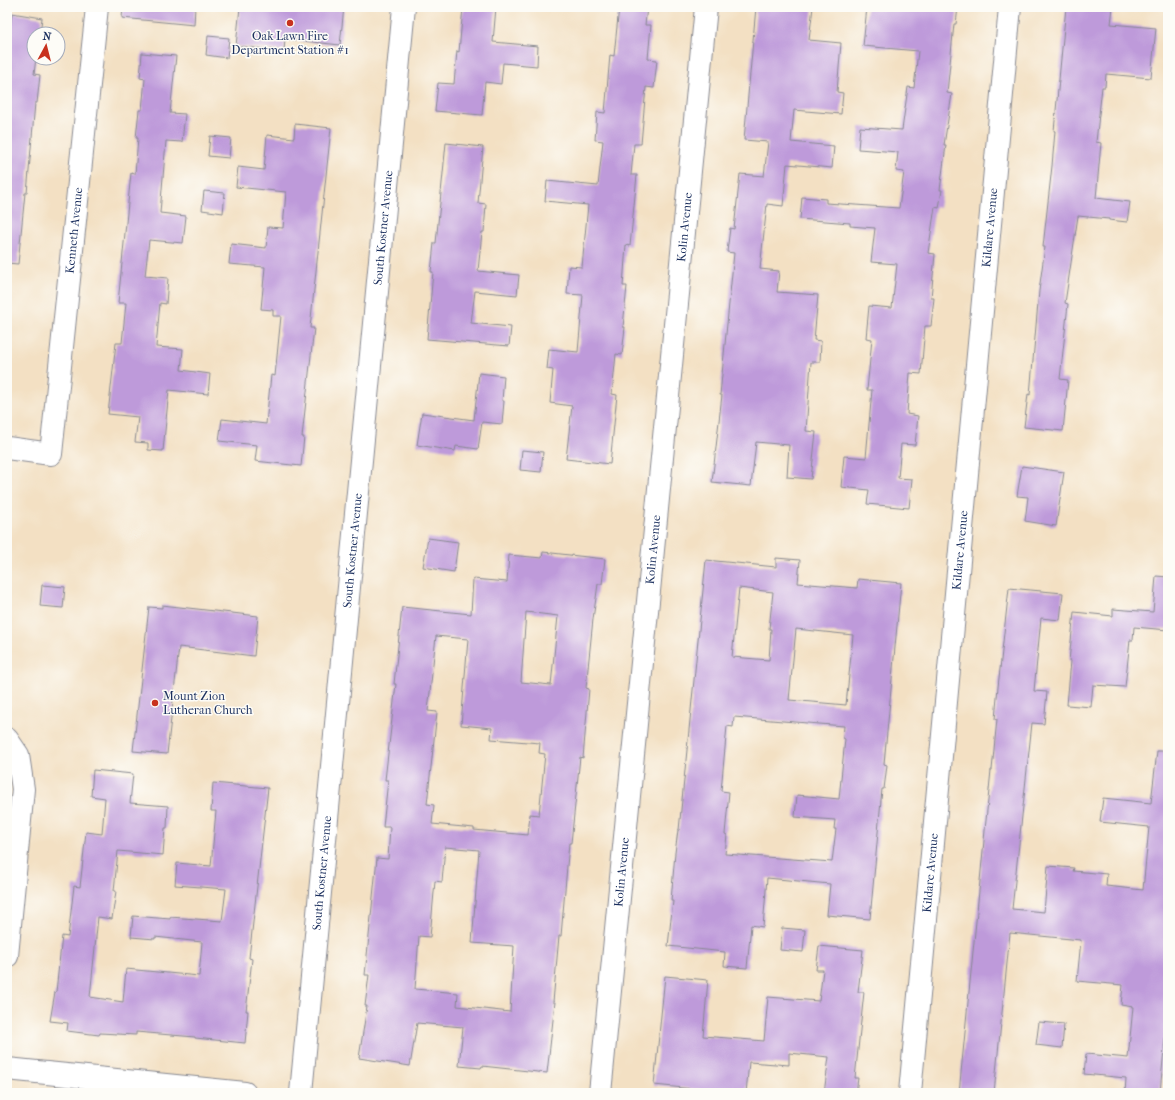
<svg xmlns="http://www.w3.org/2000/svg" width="1175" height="1100" font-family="'IM FELL French Canon',serif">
<rect width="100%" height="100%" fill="#fdfcf7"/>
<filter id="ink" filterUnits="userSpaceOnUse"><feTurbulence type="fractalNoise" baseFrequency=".025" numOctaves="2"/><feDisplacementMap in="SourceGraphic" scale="8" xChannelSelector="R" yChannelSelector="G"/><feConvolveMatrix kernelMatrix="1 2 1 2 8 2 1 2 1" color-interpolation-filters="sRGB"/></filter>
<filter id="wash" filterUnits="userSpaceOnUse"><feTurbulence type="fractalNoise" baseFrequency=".012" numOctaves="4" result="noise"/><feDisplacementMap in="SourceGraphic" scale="16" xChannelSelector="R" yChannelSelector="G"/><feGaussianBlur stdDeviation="0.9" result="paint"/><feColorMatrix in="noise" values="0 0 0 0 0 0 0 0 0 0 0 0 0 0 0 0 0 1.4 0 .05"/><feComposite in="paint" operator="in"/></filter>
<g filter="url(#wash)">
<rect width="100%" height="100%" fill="#f3e0c3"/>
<g id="blocks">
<!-- building -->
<g fill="#be9ada" fill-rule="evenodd">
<path d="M123,7H195L194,25L122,18Z"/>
<path d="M240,7H344L340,45L285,39L284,51L236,46Z"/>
<path d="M463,7H496L493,42L538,46L537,66L503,63L501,84L485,82L482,115L435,111L438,83L454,84L457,51L459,52Z"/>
<path d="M619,7H647L645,25H651L648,59L657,60L654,88L646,87L641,144H634L631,175H637L630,246L626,245L623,286H627L623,327H625L622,355L616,354L612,394L617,395L610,464L566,459L572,406L550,403L553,370L547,369L549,349L578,352L583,295L567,294L569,266L582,267L588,205L545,201L547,181L598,186L603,141L595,140L597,112L605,113L610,55L614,56Z"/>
<path d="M756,7H813L809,40L841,43L837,92L843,93L841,114L794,110L791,142L834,146L832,168L787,164L783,206L767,204L760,269L779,271L777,292L818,295L814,340L821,341L820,362H811L806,431L816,432L811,479L787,477L789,445L756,442L751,486L712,482L722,395H720L734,253L727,252L730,228L734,229L740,174L764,176L768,142L744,140Z"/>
<path d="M867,7H958L956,24H954L947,93L952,94L944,145H946L940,190H942L939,208L935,207L928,253L935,254L931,298H934L931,326H925L921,374L910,373L907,414L918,416L915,445L901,444L898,478L912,479L909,508L867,504L869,490L841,487L844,456L866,458L872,390H867L872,339L866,338L869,306L892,308L897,264L871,262L875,228L850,226V223L800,219L802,197L826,199V203L899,208L904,172L896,171L898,152L858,149L860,127L902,130L908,87L914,88L918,51L863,46Z"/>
<path d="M1066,7H1113L1111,24L1156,28L1151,78L1106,74L1105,87H1102L1096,142L1101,143L1096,198L1130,202L1127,222L1109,220V219L1078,216L1065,303L1068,304L1060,379L1068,380L1063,431L1024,427L1028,394L1030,395L1039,291L1045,247H1043L1052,166L1055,131H1054Z"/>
<path d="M12,13L42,18L40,34H34V58H36L34,74L40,75L37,103H35L27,193H25L18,264L7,263V50Z"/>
<path d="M208,36L229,38L227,58L206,55Z"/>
<path d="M142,53L176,56L170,113L185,114L182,142L166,141L160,213L186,216L183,243L149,240L145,276L168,278L166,304L160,303L156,347L183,349L181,370L210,374L208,394L169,390L163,451L148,450V443L135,442L138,417L108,414L116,343H122L126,303H118L131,173L135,174L138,138H136L139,110H142L145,79L140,78Z"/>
<path d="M295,124L331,128L310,328H314L302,437H304L301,466L255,461L257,445L219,441L222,419L266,424L271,375L275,376L281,316H273V310L261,309L265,267L229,264L231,244L266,248L268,227L283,228L286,192L236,187L238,167L264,170L267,135L294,138Z"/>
<path d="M210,136L231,138L229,158L208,156Z"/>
<path d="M446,143L483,147L478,203L486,204L484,232H482L478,271L519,275L517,295L475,291L471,323L511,327L509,346L427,339L433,272H431L434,243H436Z"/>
<path d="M204,191L225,193L223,213L202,210Z"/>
<path d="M479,373L504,376L502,401H504L502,424L482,422L478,449L456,446L455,451L417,445L422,413L474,420Z"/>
<path d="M522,450L543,452L541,472L520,470Z"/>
<path d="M1022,466L1064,472L1056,526L1025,521L1028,497L1017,496Z"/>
<path d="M428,538L458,542L454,572L423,567Z"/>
<path d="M543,552L605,559L602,584H598L593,619L586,688L589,689L583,758L580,757L571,843H569L561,936H559L553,1002H555L547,1073L482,1066L481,1068L459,1066L463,1027L417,1023L410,1066L359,1058L367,1006H365L369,975H365L377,858L388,859L390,827H383L388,780H385L396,684H394L402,607L471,614L473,579L507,582L509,555L542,558ZM526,612L558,616L551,685L521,682ZM436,636L468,639L461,725L492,728L491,739L540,743L539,753L545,754L539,815L530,814L528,835L474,830V828L432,824L434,805L427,804L437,712L428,711ZM445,847L479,850L472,943L514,946L510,1012L457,1006L458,993L415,989L419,936L430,937L435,881L442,882Z"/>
<path d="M776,558L800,560L798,583L857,588L858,579L901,583L884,764L887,765L884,789H882L870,919L827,915L830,884L767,878L763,927L751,925L747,968L724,966L725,952L668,946L673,901H671L675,853L678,830H679L706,560L776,567ZM739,588L773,592L769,629H771L769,660L732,657ZM796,629L853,635L846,705L789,700ZM734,717L844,726L843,738L845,739L839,799L797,795L795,817L835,820L834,829H836L832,862L725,854L727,835L725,834L729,792L721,791L727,726L733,727Z"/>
<path d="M1156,576L1168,577V630L1134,627L1133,640H1130L1125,687L1093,685L1091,707L1067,705L1071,661H1069L1074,612L1113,616V609L1153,612Z"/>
<path d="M42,585L65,587L63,608L40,606Z"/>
<path d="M1009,588L1063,593L1060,620L1041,618L1034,691L1047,692L1044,724L1032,723L1012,909L1044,912L1048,866L1074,868L1073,871L1107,874L1106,886L1143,890L1149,827L1100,822L1103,798L1151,803L1157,751H1168V1004L1160,1093H1125L1126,1078L1084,1074L1086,1054L1128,1058L1133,1007L1121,1005L1123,985L1077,981L1081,940L1010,933L994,1093H959L991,770H992L997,719H995L998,687Z"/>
<path d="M162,605L258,616L254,656L179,647L167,754L133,751L149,607L162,608Z"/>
<path d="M93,770L133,774L130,803L168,806L167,828H165L163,855L118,851L114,891H116L112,919L98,917L90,997L123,1002L126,969L199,976L202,942L155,937V939L131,937L133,916L170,919V917L222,921L226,889L175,885L177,863L211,866L216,811H211L213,783L268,788L249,958L252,959L246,1011H248L245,1043L195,1038V1037L136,1032V1035L100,1033L99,1035L67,1031L68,1023L50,1021L55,992H56L62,936L68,937L74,886L80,887L86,832L102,834L105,798L91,796Z"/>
<path d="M782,928L805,930L803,952L780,950Z"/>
<path d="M819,946L863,950L858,992H864L855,1078H858L856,1093H824L829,1057L789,1053V1065L749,1062L746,1093H722L723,1092L654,1085L665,976L708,980L703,1036L764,1041L768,997L819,1001L823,970H816Z"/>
<path d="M1039,1022L1064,1024L1062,1048L1036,1045Z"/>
</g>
</g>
</g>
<g filter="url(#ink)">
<use href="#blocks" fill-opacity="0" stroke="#878890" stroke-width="1"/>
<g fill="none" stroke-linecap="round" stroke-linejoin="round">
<!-- street casing -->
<g stroke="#878890" stroke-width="24">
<g id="street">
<path id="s1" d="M7,448L51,454L97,7"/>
<path d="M7,739L18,755L23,789L7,956"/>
<path d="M7,1069L245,1093"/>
<path id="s2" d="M301,1093L404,7"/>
<path id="s3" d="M600,1093L706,7"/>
<path id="s4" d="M910,1093L1010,7"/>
</g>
</g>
<!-- street -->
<use href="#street" stroke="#fff" stroke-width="22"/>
</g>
</g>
<!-- markers -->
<g fill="#c8321e" stroke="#fdfcf7" stroke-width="1.5">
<circle cx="290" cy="23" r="4"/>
<circle cx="155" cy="703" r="4"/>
</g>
<g text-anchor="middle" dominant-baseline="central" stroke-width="3" stroke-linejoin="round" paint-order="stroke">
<!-- poi labels -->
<g font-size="12" fill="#1b2f5e" stroke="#fdfcf7">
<text x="290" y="36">Oak Lawn Fire<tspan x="290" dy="14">Department Station #1</tspan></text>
<text x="163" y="696" text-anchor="start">Mount Zion<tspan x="163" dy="14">Lutheran Church</tspan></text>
</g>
<!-- street labels -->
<g font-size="12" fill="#1b2f5e" stroke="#fdfcf7">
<text stroke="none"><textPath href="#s2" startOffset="869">South Kostner Avenue</textPath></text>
<text stroke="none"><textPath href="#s4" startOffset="869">Kildare Avenue</textPath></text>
<text stroke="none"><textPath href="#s3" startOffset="870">Kolin Avenue</textPath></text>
<text stroke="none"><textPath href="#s1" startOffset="269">Kenneth Avenue</textPath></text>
<text stroke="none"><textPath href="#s2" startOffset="545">South Kostner Avenue</textPath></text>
<text stroke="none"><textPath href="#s3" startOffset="546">Kolin Avenue</textPath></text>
<text stroke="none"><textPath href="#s4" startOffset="545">Kildare Avenue</textPath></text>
<text stroke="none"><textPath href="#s3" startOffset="222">Kolin Avenue</textPath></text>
<text stroke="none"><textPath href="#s2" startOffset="221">South Kostner Avenue</textPath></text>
<text stroke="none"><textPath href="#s4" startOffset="221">Kildare Avenue</textPath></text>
</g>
</g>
<!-- margin -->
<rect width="1175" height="1100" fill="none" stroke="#fdfcf7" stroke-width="24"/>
<!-- north arrow -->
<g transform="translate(46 46) rotate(7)"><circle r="19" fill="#fdfcf7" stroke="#a3aaba"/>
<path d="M0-3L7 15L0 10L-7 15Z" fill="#c8321e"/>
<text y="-6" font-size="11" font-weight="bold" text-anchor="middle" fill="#1b2f5e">N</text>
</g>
</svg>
